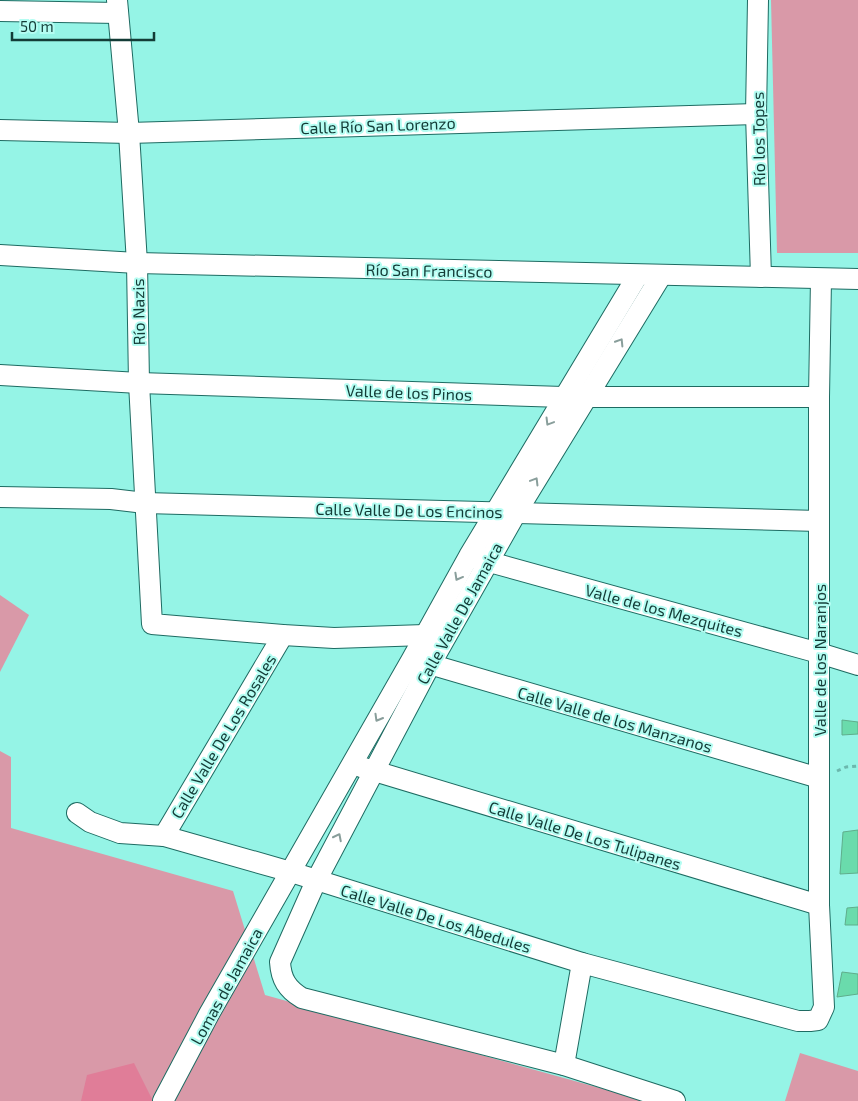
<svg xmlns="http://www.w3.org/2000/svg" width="858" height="1101" font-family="'Exo 2',sans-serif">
<rect width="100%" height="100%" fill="#95f4e6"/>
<!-- green -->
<g fill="#d999a8">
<path d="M771,0H858V253H777Z"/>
<path d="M0,595L29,615L0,672Z"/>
<path d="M0,751L11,757V828L233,891L265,995L647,1101H0Z"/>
<path d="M800,1053L858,1071V1101H785Z"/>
</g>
<!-- forest -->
<path fill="#e07d98" d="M134,1063L153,1101H81L87,1075Z"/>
<!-- building -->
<g fill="#6adbac" stroke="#5fad8b">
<path d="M842,720L858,722V734L842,735Z"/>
<path d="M858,830V873L840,874L843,832Z"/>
<path d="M858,907V925H845L847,908Z"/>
<path d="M842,972L858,974V994L837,997Z"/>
</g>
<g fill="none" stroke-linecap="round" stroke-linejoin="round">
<!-- minor casing -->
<g stroke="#1e6b62" stroke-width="22">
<g id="minor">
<path d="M117,0L129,133L137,263L139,383L152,624L283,635L334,638L425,635"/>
<path d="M758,0L756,114L761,277"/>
<path d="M0,11L118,13"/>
<path d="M0,130L129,133L756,114"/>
<path d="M0,255L137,263L858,279"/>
<path d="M661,276L516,513L430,665L316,881L280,962C281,979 287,989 302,998L564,1065L675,1101"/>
<path d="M0,375L139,383L563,397H819"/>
<path d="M0,497L111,499L145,503L819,521"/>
<path d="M475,558L819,653L858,665"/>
<path d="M419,661L819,778"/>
<path d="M361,767L819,905"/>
<path d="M77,813L90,822L120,833L164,836L291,872L582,963L798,1021H810L818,1020L824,1007L819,905V397L821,279"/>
<path d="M164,836L283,635"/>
<path d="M564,1065L582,963"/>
<path d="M163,1101L209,1014L412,659L469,556L638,275"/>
</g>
</g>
<!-- path -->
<path stroke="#6bb8ad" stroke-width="3" stroke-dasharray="4 4" stroke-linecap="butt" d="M837,771L846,767L858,766"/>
<!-- minor -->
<use href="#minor" stroke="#fff" stroke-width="20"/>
</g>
<!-- one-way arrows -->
<defs><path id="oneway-chevron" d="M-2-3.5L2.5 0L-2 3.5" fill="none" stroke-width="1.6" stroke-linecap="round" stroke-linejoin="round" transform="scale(1.25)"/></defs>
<g stroke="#899e9b">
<use href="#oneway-chevron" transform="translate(620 342) rotate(-58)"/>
<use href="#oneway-chevron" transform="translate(549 422) rotate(121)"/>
<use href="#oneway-chevron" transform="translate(535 481) rotate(-59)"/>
<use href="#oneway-chevron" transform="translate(458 577) rotate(119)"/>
<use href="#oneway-chevron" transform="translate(378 718) rotate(120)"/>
<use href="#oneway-chevron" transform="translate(338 837) rotate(-63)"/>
</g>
<g text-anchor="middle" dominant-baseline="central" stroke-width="4" stroke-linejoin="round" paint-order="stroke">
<!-- street labels -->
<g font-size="16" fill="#133c37" stroke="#b4fdf2">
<text transform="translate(378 125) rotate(-2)">Calle Río San Lorenzo</text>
<text transform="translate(758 139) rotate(-91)">Río los Topes</text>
<text transform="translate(429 270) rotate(1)">Río San Francisco</text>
<text transform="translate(138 312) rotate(-91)">Río Nazis</text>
<text transform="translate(409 392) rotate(2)">Valle de los Pinos</text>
<text transform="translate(409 510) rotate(1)">Calle Valle De Los Encinos</text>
<text transform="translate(664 610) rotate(15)">Valle de los Mezquites</text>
<text transform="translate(459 613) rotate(-61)">Calle Valle De Jamaica</text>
<text transform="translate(819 660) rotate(-90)">Valle de los Naranjos</text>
<text transform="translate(615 719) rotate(16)">Calle Valle de los Manzanos</text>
<text transform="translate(223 736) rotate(-59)">Calle Valle De Los Rosales</text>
<text transform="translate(585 835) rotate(17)">Calle Valle De Los Tulipanes</text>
<text transform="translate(436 918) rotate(17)">Calle Valle De Los Abedules</text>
<text transform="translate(226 986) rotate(-61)">Lomas de Jamaica</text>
</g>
</g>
<!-- scale -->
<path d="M12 32v8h142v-8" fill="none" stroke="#133c37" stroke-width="2.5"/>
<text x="20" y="32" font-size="15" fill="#133c37" stroke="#b4fdf2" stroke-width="4" paint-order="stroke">50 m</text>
</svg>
